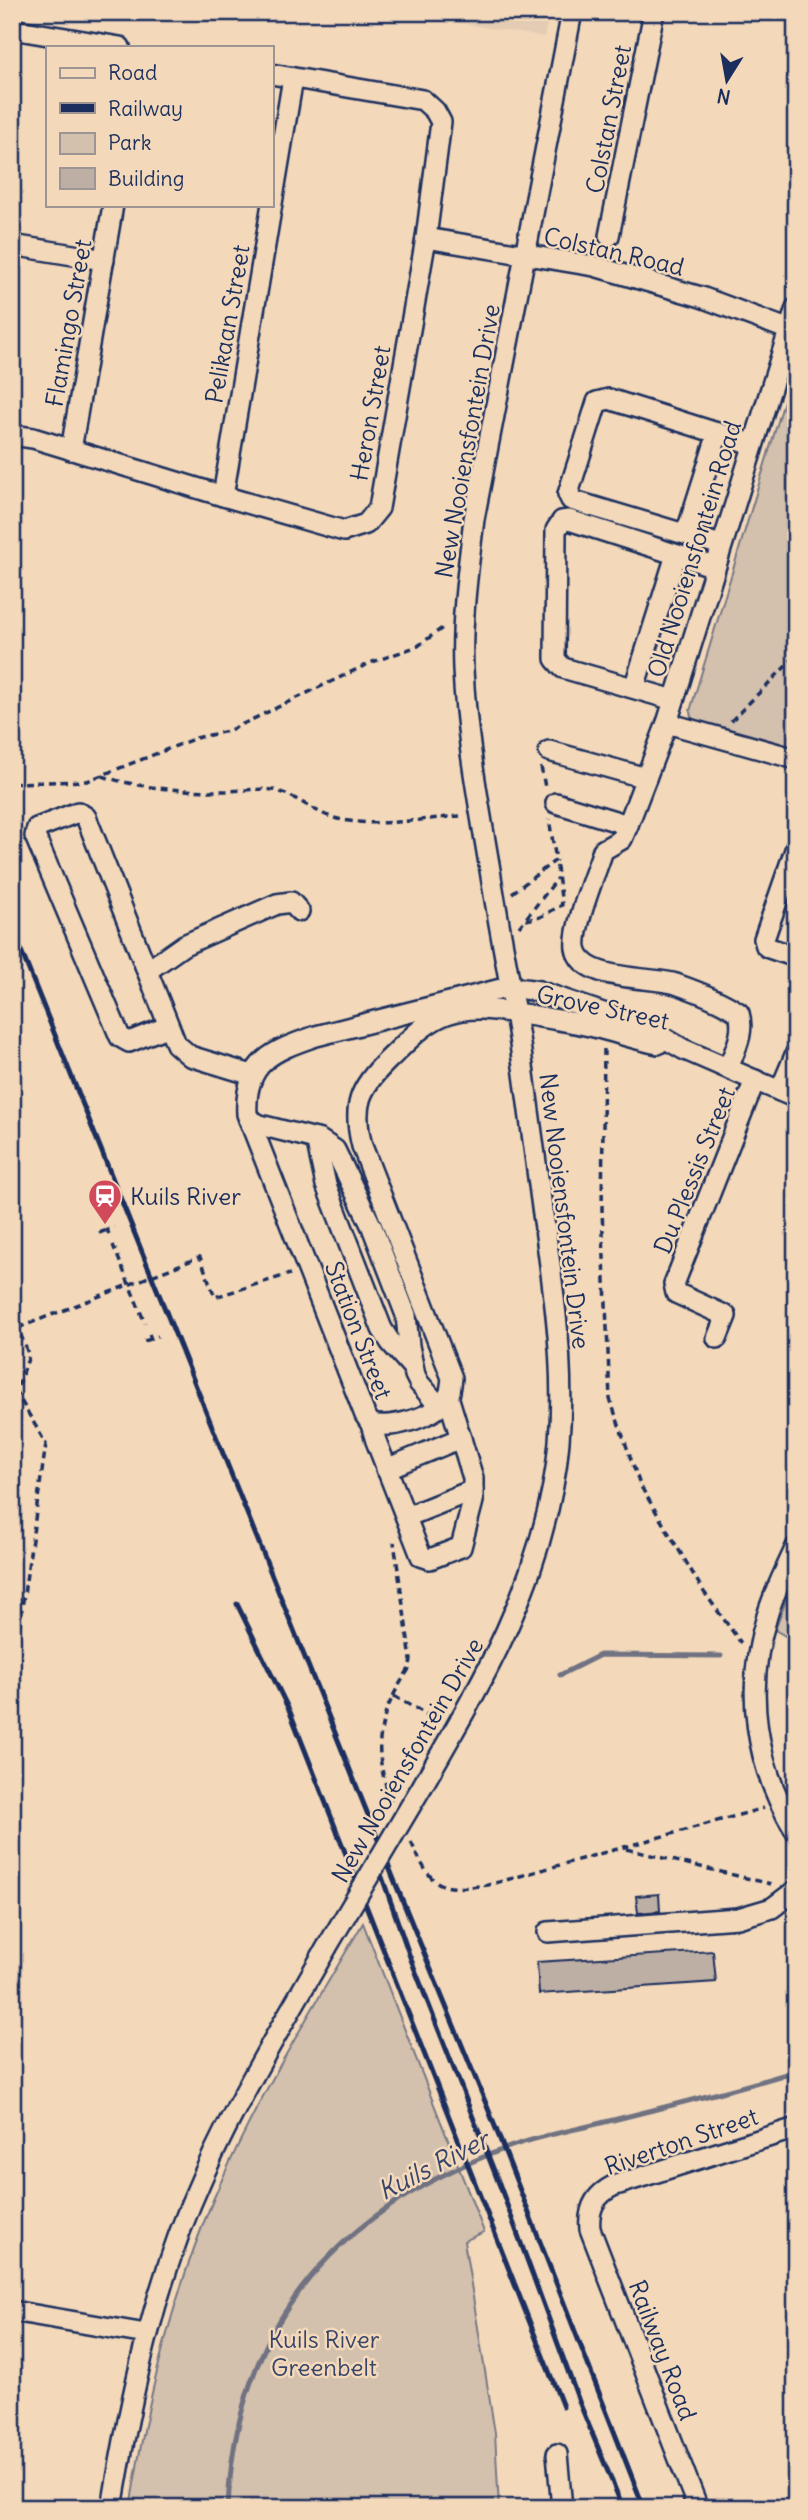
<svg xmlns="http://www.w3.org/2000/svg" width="808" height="2520" font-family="Delius,sans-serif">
<rect width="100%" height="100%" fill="#f3d9ba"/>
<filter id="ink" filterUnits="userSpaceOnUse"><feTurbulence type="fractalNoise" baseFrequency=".0143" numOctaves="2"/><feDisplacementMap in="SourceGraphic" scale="14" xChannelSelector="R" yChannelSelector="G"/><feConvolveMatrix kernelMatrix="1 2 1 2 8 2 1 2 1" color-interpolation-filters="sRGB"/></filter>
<g filter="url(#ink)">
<!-- built -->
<path fill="#e3ccb3" d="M392,12H549L544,37Z"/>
<!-- green -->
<g fill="#d3c0ad" stroke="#777886" stroke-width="2">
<path d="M796,362V749L697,721L691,717L690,711Z"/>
<path d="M796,1575V1642L775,1630Z"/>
<path d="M363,1923L484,2232L464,2241L495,2433L499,2508H130C147,2402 171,2299 213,2200C254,2103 310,2013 363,1923Z"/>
</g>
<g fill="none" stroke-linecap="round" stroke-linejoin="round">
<!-- stream -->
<g stroke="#707282" stroke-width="5">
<path d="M793,1660L796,1663"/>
<path d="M560,1675L600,1655L721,1656"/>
<path d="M228,2508C235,2319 344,2203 518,2144C545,2135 573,2130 601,2123C666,2107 731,2091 796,2071"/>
</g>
</g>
<!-- building -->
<g fill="#beafa4" stroke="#1b2f5e" stroke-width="2">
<path d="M659,1894L660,1911L638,1913L636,1896Z"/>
<path d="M713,1951L716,1982L539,1994L537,1962Z"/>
</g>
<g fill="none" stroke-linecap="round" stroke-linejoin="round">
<!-- minor casing -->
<g stroke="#1b2f5e" stroke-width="24">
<g id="minor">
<path d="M12,29L120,47"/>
<path d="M609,236L654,12"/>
<path d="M426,238L594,266L701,297L787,329"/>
<path d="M12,245L104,260"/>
<path d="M12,435L33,438L223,496L344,531L366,524L379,508L426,238L441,122L435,111L423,100L271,74"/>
<path d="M71,450L113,205"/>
<path d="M223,496L293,78"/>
<path d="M686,534L718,433"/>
<path d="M721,545L571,500L568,494L597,402L609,399L752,444"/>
<path d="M634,688L676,555"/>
<path d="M674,700L563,668L555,659L556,530L562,521L569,520L715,567"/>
<path d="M667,723L796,759"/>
<path d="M549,751L646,778"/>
<path d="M556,803L628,825L667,723L796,308"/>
<path d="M628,825L622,839L603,850C596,873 573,926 576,948C581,982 651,976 676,984C696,991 722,1001 739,1013C745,1033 735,1050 728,1068"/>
<path d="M796,847L764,939L766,946L769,948L796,957"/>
<path d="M147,971L184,945L277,904L291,902L299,911"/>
<path d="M169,1026L129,1042L120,1037L35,836L37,828L78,812L86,817L169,1026L176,1044L190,1056L252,1075"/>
<path d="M780,1091L796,1053"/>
<path d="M249,1119L260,1125L320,1140L335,1150L372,1227L406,1315L409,1346L415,1375L419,1383L439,1406"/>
<path d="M316,1139L326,1185L382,1329L391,1343L413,1368"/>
<path d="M717,1338L726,1316L676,1293L674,1284L755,1080"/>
<path d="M448,1396L473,1478V1501L461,1547L430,1559L421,1556L376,1441L371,1424L365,1415L247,1114C244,1062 272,1051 316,1036L509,987L539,991L647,1028L683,1049L796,1098"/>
<path d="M371,1424C393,1429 438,1417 449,1395C451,1390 451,1384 452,1378L362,1146C352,1106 359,1088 388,1060C406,1043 424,1022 447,1014C472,1005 497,1010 522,1014C539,1017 557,1019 575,1023C603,1028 630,1038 658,1044"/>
<path d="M386,1469L461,1438"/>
<path d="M406,1517L473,1490"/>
<path d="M796,1547C786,1569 774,1592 767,1616C744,1690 755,1766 796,1832"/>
<path d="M423,1785C480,1685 531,1602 553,1486C571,1392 554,1294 541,1200C534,1148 527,1096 520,1044C511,986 499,928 490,870C479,804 466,737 463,669C461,619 468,569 474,519L572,12"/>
<path d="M548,1932L738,1918L772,1908L796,1890"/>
<path d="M12,2311L146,2334"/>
<path d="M557,2454L562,2508"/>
<path d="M112,2508C131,2394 155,2281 203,2176C239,2096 284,2022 327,1947"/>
<path d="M698,2508L590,2229C588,2209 595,2195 613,2186L796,2128"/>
</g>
</g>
<!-- path -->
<g stroke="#1b2f5e" stroke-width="3.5" stroke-dasharray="7 5" stroke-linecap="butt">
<path d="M731,721L796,656"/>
<path d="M541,767L545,787"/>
<path d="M102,776C143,789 182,791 224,791C240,791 257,788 273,790C289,792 313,811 331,817C368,829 421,819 460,816"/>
<path d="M12,783L87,781L196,738L228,731L370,663L418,646L445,626"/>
<path d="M512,893L556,860L549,819"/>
<path d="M526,920L540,917L562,905L556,860"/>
<path d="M519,927L558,878"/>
<path d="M604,1049L602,1210L610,1399L640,1485L704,1592L741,1643"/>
<path d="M99,1233L107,1230"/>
<path d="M109,1234L107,1230L114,1227"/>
<path d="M113,1245L145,1323"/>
<path d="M12,1312L29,1356L16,1392L46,1444L12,1676"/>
<path d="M18,1328L200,1257L215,1297L290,1274"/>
<path d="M149,1334L151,1339L158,1336"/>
<path d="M144,1341L151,1339"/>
<path d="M394,1696L438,1721"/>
<path d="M391,1800C371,1747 378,1716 409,1669L411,1660L394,1542"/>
<path d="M411,1842C433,1889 438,1891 488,1885L764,1808"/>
<path d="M626,1849L771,1884"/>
</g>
<!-- minor -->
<use href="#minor" stroke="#f3d9ba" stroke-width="19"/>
<!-- rail -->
<g stroke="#1b2f5e" stroke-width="5">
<path d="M12,928L399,1892L489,2111L644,2508"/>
<path d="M237,1604L290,1712L563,2407"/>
<path d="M382,1877L410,1957L500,2186L580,2404L623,2508"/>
</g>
<!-- minor-bridge casing -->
<g stroke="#1b2f5e" stroke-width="24" stroke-linecap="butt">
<path id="minor-bridge" d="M327,1947L423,1785"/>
</g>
<!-- minor-bridge -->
<use href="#minor-bridge" stroke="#f3d9ba" stroke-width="19"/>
</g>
</g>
<!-- icons -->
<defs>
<g id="station-pin" transform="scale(1.75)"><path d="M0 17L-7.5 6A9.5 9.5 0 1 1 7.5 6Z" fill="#d1495b" stroke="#f3d9ba"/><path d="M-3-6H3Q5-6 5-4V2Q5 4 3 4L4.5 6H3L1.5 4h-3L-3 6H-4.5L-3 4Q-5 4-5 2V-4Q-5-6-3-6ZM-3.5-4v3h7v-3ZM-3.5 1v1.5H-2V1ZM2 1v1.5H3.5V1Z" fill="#fff"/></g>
</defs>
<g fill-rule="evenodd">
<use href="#station-pin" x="105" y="1196"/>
</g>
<g text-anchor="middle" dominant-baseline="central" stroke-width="5" stroke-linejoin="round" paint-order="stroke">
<!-- street labels -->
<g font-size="24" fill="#1b2f5e" stroke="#f3d9ba">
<text transform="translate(608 119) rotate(-79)">Colstan Street</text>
<text transform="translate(614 251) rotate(13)">Colstan Road</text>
<text transform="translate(68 323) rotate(-80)">Flamingo Street</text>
<text transform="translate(227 324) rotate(-80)">Pelikaan Street</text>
<text transform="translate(370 413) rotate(-80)">Heron Street</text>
<text transform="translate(467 441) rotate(-80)">New Nooiensfontein Drive</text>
<text transform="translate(694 549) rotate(-73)">Old Nooiensfontein Road</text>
<text transform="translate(603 1007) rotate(12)">Grove Street</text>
<text transform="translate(694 1170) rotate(-68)">Du Plessis Street</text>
<text transform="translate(565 1211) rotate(83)">New Nooiensfontein Drive</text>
<text transform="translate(359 1330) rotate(69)">Station Street</text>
<text transform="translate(407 1760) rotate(-60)">New Nooiensfontein Drive</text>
<text transform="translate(681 2141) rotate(-19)">Riverton Street</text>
<text transform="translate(663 2350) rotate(69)">Railway Road</text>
</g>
<!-- poi labels -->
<g font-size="24" fill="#1b2f5e" stroke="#f3d9ba" text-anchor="start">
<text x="130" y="1196">Kuils River</text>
</g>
<!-- park labels -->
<g font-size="24" fill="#37456a" stroke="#f3d9ba">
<text x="324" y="2339">Kuils River<tspan x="324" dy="28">Greenbelt</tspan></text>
</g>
<!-- water labels -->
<g font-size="26" font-style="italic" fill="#37456a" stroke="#f3d9ba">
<text transform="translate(433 2165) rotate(-27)">Kuils River</text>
</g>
</g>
<!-- margin -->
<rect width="808" height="2520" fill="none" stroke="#f3d9ba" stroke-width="42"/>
<rect x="21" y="21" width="766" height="2478" fill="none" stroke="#1b2f5e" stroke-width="2.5" filter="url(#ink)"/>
<!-- legend -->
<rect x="46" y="46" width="228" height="161" fill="#f3d9ba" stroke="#9d9595" stroke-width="2"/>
<rect x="60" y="68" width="35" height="10" fill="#f3d9ba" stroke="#9d9595" stroke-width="2"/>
<text x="108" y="80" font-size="21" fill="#1b2f5e">Road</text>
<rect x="60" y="103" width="35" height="10" fill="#1b2f5e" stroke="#9d9595" stroke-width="2"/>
<text x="108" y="116" font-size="21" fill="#1b2f5e">Railway</text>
<rect x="60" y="133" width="35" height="21" fill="#d3c0ad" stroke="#9d9595" stroke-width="2"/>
<text x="108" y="150" font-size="21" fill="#1b2f5e">Park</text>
<rect x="60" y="168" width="35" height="21" fill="#beafa4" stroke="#9d9595" stroke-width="2"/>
<text x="108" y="186" font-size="21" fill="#1b2f5e">Building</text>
<!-- north arrow -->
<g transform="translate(727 80) rotate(191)" stroke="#f3d9ba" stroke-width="5" paint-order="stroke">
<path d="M0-5L12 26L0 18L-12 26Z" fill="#1b2f5e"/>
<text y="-10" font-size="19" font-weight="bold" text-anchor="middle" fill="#1b2f5e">N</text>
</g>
</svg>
